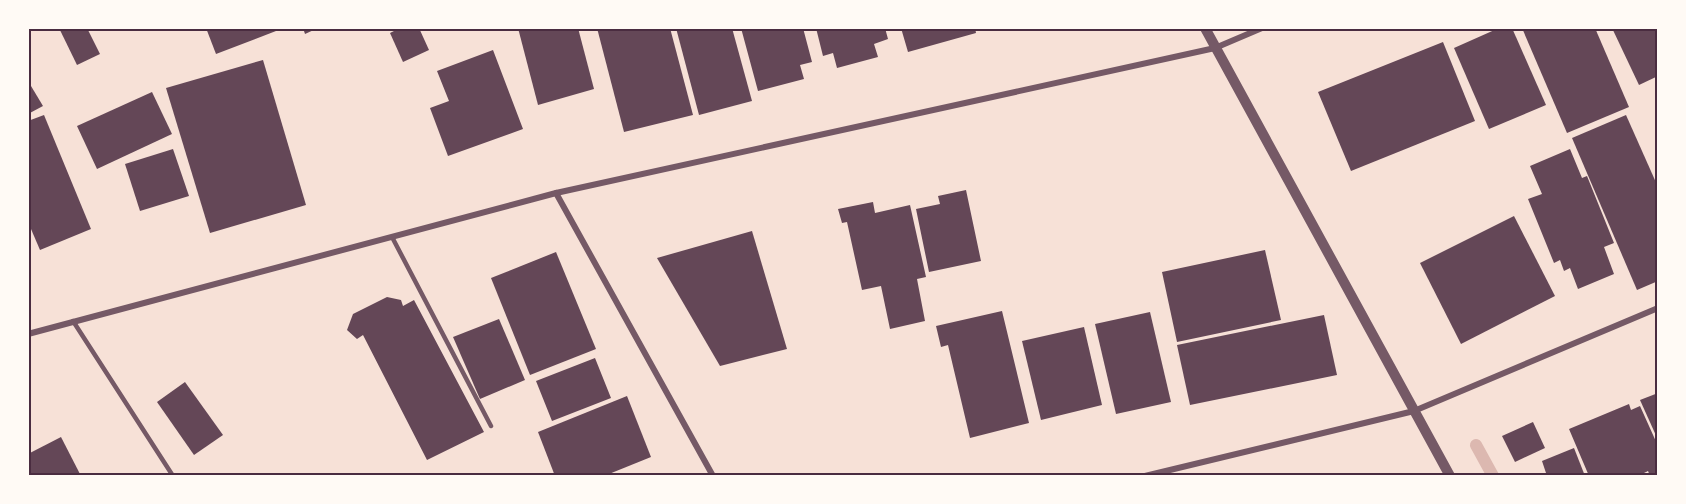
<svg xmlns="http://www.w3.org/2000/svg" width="1686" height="504" font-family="'Titillium Web',sans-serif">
<rect width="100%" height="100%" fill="#f7e1d7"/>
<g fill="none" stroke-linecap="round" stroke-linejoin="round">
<!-- stream -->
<path stroke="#dcb8b0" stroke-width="12" d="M1476,445L1493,476"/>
</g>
<!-- building -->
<g fill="#644757">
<path d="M59,28H87L100,54L77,65Z"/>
<path d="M206,28H274L276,31L216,54Z"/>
<path d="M303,28H318L305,34Z"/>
<path d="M400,28H419L429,50L403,62L390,33Z"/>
<path d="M518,28H578L594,89L538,105Z"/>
<path d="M597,28H670L693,115L624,132Z"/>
<path d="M676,28H732L752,101L699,115Z"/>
<path d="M741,28H803L812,62L800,65L804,79L758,91Z"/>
<path d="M816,28H885L888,39L874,44L878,57L837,68L833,53L823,56Z"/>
<path d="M901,28H975L976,33L908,52Z"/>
<path d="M1499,28H1512L1546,105L1489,129L1454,48Z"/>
<path d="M1522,28H1595L1629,107L1567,133Z"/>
<path d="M1612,28H1658V76L1639,85Z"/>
<path d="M1443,42L1475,121L1351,171L1318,92Z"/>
<path d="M493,50L523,129L448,156L430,108L449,101L437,71Z"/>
<path d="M263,60L306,205L210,233L166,88Z"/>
<path d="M28,81L43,106L28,114Z"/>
<path d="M152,92L172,134L97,169L77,126Z"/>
<path d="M44,115L91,229L40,250L28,222V121Z"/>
<path d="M1626,115L1658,187V281L1637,290L1572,138Z"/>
<path d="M173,149L189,196L140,211L125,164Z"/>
<path d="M1570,149L1582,178L1587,176L1614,243L1604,247L1614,274L1578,289L1570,268L1564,271L1560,260L1554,263L1528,199L1542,194L1530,166Z"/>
<path d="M966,190L981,261L929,272L916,209L940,204L938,196Z"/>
<path d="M873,202L875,213L910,205L926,277L917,279L925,321L890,329L881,286L862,290L847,222L842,223L838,209Z"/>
<path d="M1514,216L1555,296L1461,344L1420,263Z"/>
<path d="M752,231L787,349L720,366L657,258Z"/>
<path d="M1265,250L1281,320L1177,342L1162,272Z"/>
<path d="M556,252L596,349L530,375L491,278Z"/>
<path d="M387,297L401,300L403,306L414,300L484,432L427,460L363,335L357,339L347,330L353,314Z"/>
<path d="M1002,311L1029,423L970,438L948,345L941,347L936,326Z"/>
<path d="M1150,312L1171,402L1116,414L1095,324Z"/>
<path d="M1324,315L1337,375L1190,405L1177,345Z"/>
<path d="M499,319L525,380L480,399L453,337Z"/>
<path d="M1084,327L1102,405L1041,420L1022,341Z"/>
<path d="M595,358L611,398L552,421L536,381Z"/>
<path d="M185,382L223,435L194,455L157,402Z"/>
<path d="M1658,393V440L1640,400Z"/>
<path d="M627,396L651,457L604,476H555L538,432Z"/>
<path d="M1629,404L1631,410L1640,406L1658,446V476H1650L1648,471L1638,476H1589L1569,429Z"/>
<path d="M1533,422L1545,448L1515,462L1502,436Z"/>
<path d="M61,437L81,476H28V454Z"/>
<path d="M1574,448L1585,476H1547L1542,461Z"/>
</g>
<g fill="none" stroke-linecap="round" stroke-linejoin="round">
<!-- service -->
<g stroke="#755966" stroke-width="4.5">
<path d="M392,237L491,426"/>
<path d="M73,321L173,476"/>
</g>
<!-- minor -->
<g stroke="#755966" stroke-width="6">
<path d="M556,193L713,476"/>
<path d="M28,334L556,193L1215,48L1262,28"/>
<path d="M1145,476L1414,411L1658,308"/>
</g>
<!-- tertiary -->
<path stroke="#755966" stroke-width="10" d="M1205,28L1450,476"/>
</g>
<!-- border -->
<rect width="1686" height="504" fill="none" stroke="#fffaf5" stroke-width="60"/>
<rect x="30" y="30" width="1626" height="444" fill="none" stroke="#4a2c40" stroke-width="2"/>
</svg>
